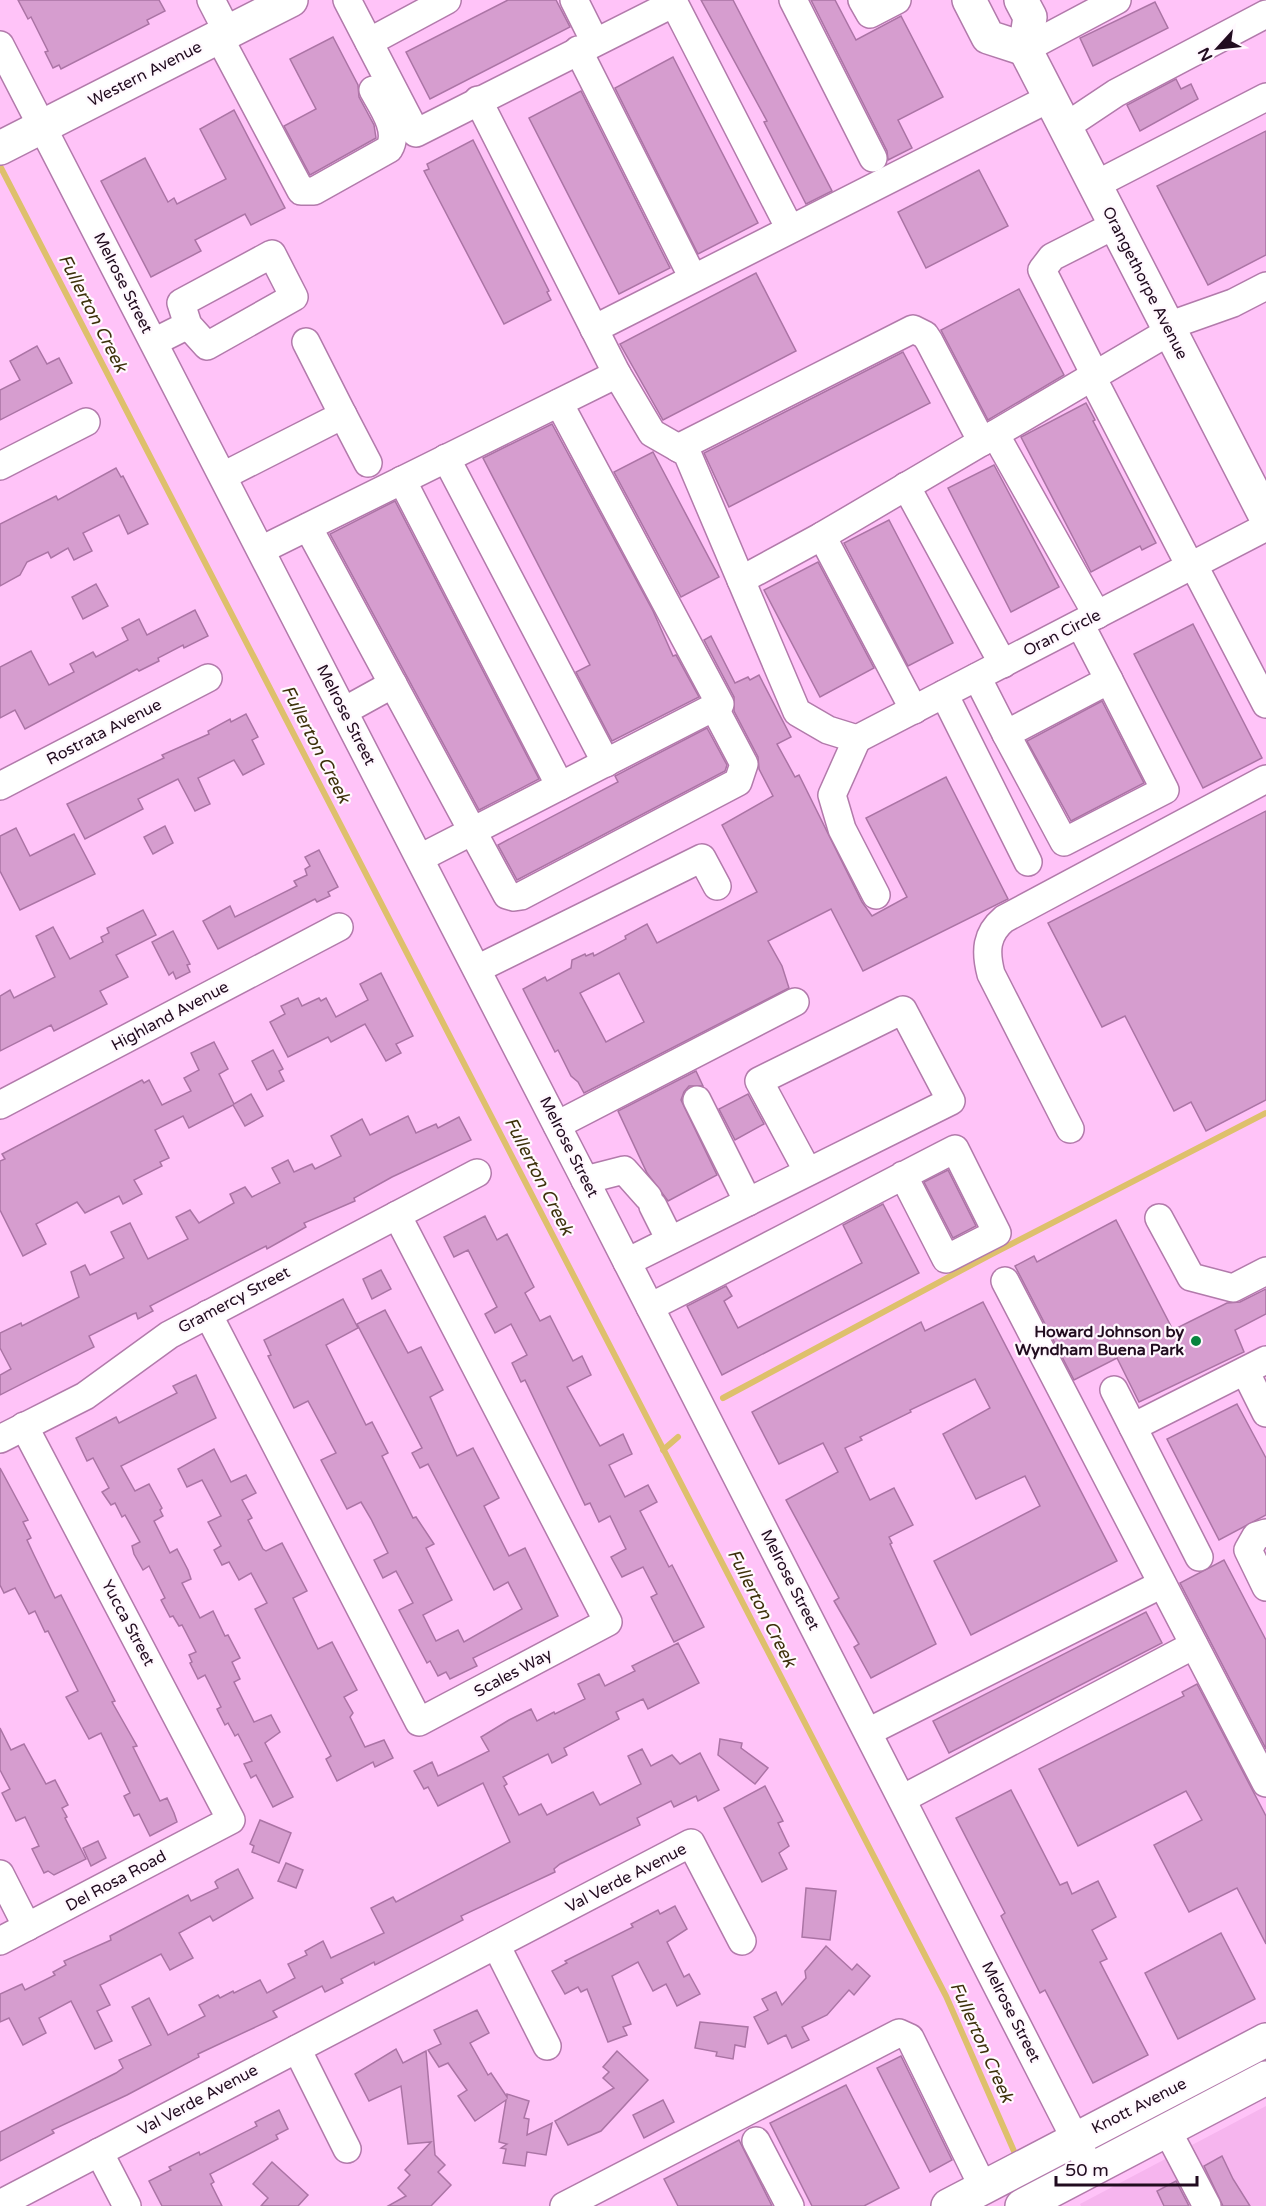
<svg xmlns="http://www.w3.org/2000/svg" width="1266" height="2206" font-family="'Varela Round',sans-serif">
<rect width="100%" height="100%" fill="#ffc3f8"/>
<!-- built -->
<path fill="#f6b5ee" d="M1266,2106V2206H1081L1080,2204Z"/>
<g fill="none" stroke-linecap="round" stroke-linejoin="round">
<!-- stream -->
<g stroke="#dec06c" stroke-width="6">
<path d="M0,166L946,1996L1017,2158"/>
<path d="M723,1398L988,1256L1266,1113"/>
<path d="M663,1450L678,1437"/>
</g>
</g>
<!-- building -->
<g fill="#d69dcf" stroke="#ab74a5" stroke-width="1.5" fill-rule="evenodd">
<path d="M18,0H159L165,11L147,20L149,24L61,69L59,65L53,68L45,52L48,51L31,17L28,19Z"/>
<path d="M508,0H556L570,27L430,99L406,52Z"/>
<path d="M701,0H733L832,191L806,204L764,122L767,121Z"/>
<path d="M811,0H835L856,40L901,16L943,97L898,120L912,148L888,160L887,151Z"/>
<path d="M1155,2L1168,28L1093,66L1080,38Z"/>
<path d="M333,37L358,85L359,97L374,125L376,138L310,175L284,126L316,109L290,59Z"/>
<path d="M673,57L758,223L698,254L615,88Z"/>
<path d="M1176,79L1181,89L1191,84L1198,99L1140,131L1127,105Z"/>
<path d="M581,91L670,268L619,294L529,118Z"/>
<path d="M234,110L285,208L251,225L245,214L195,240L201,251L151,277L101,181L145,158L168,202L174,198L177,204L226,179L200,129Z"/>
<path d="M1266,131V255L1208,285L1157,186Z"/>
<path d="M473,140L549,291L547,292L551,300L504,324L424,171L429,169L427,164Z"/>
<path d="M979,170L1008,226L926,268L898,212Z"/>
<path d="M756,273L796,351L663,420L620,344Z"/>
<path d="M1019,289L1064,375L988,420L941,330Z"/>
<path d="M37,346L47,364L59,358L72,383L0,420V390L20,380L10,361Z"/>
<path d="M903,352L930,403L729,507L704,453Z"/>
<path d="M1086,403L1095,420L1093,421L1156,543L1142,550L1140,546L1091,572L1021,437Z"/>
<path d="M552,424L653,611L673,656L676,655L699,697L612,741L576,672L590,665L483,458Z"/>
<path d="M653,452L719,577L681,597L614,472Z"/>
<path d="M994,465L1059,587L1011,612L948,488Z"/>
<path d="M116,468L121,477L123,476L148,524L128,534L119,515L83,533L92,551L74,560L68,548L51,558L48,552L27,562L20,575L0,586V524L56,496L58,500Z"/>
<path d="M395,501L539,779L479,810L330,534Z"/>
<path d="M889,520L953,643L908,666L844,543Z"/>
<path d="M818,562L874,668L820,697L764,590Z"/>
<path d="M96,584L108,606L83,619L72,597Z"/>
<path d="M195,610L208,636L184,648L183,645L158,658L159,661L139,671L137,669L25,729L15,710L0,718V667L31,651L49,685L74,672L70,664L93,652L96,657L128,640L122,628L139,619L147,635Z"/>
<path d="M1193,624L1262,758L1203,788L1134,654Z"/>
<path d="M711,636L735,683L748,677L750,680L759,675L791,737L777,744L795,777L799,775L862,902L872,916L907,897L866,818L946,777L1008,899L863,971L831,909L768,941L782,966L789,988L584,1093L578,1082L571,1076L558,1050L555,1052L523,989L545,977L547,981L571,968L572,960L585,954L586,956L593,953L594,956L626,939L625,936L647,924L657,943L757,892L722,825L773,796L759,769L758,757L734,711V697L704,640ZM619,973L644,1022L606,1042L580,993Z"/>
<path d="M1102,701L1144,783L1071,821L1027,741Z"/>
<path d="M246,714L258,737L252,740L264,764L243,775L234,760L198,778L210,804L195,811L178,779L138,799L143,809L85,839L67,804L164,758L162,755L209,734L208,731L230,719L231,722Z"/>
<path d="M707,728L727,765L725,771L517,880L498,845L618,782L615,776Z"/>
<path d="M1266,811V1100L1206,1131L1191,1102L1174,1111L1125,1016L1102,1027L1048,923Z"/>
<path d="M165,826L173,843L153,854L144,837Z"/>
<path d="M16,828L30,856L74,834L95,874L20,910L0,871V836Z"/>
<path d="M319,850L338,887L328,892L330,896L317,902L315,899L218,949L203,921L230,906L235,917L297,886L294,881L307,875L305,869L310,866L305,857Z"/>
<path d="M143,910L156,935L116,955L128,977L100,991L107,1004L54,1031L51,1025L0,1051V996L10,990L14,998L55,977L36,936L53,927L70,959L103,942L101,937L109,933L107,928Z"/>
<path d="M173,931L190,964L187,965L190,972L176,979L173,972L169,975L152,942Z"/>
<path d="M381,973L413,1036L396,1044L401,1053L386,1061L365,1024L331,1042L328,1037L288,1057L270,1022L285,1014L281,1006L298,998L302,1006L319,998L321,1001L326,998L336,1017L368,1000L360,984Z"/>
<path d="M214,1042L228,1069L219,1074L234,1104L251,1094L263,1116L245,1126L233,1105L189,1128L183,1116L155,1130L169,1158L160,1162L162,1166L134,1180L142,1194L123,1204L119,1196L85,1213L77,1202L36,1224L46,1244L23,1256L0,1210V1161L5,1159L2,1154L142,1080L144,1083L149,1080L162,1105L191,1091L184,1078L199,1070L191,1053Z"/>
<path d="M273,1050L283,1069L279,1071L284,1081L267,1090L252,1061Z"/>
<path d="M696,1071L703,1086H689L684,1092L681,1100L717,1175L668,1201L647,1173L618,1111Z"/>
<path d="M748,1094L764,1124L735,1140L719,1109Z"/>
<path d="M408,1116L416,1133L436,1124L438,1128L459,1117L471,1140L392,1177L354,1198L355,1201L304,1223L306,1227L281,1241L267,1249L266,1246L150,1306L153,1311L138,1319L136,1313L133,1314L89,1336L94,1347L0,1395V1375L11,1369L0,1348V1333L21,1323L22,1326L79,1297L71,1272L85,1265L90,1275L124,1258L111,1232L130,1223L148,1259L188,1239L176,1217L190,1210L199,1223L234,1203L230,1194L245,1187L252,1197L280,1183L272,1168L288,1160L294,1172L312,1164L315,1169L341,1156L331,1136L362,1119L370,1135Z"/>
<path d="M948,1170L976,1226L953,1238L924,1182Z"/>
<path d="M883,1204L919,1273L722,1375L687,1306L726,1286L732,1296L724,1301L738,1328L862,1263L843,1225Z"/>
<path d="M485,1216L497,1240L507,1234L534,1287L525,1293L540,1321L550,1316L573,1361L582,1356L591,1375L567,1387L600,1446L623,1434L632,1454L609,1465L625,1497L648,1485L657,1502L640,1511L669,1567L672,1565L704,1627L674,1642L651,1597L657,1594L643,1567L622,1577L611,1557L626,1549L610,1516L599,1522L590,1503L585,1505L525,1380L521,1382L512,1363L527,1355L511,1324L495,1333L485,1314L497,1307L468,1250L454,1257L444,1237Z"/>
<path d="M1116,1220L1173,1330L1227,1303L1240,1302L1266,1289V1314L1235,1330L1244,1352L1139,1402L1117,1358L1074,1380L1015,1266L1034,1256L1037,1262Z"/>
<path d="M381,1270L391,1289L372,1299L363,1279Z"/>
<path d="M343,1299L358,1328L326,1345L366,1425L372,1422L388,1453L382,1456L413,1518L416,1517L434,1544L426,1548L452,1600L423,1615L436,1641L458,1630L464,1642L522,1609L508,1582L494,1590L428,1464L420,1468L412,1453L422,1448L357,1324L385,1310L408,1353L421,1347L443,1390L430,1397L457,1456L473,1448L499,1498L484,1506L509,1556L525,1548L558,1616L473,1658L477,1666L450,1679L446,1672L438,1676L430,1661L427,1663L399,1610L413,1603L396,1571L383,1578L374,1560L388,1553L371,1519L361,1502L347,1509L321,1460L336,1453L308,1401L294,1408L268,1356L271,1355L264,1340Z"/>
<path d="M983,1302L1117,1561L971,1635L934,1561L1040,1506L1025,1476L976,1499L943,1434L990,1408L975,1379L910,1410L911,1412L860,1437L862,1440L845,1448L870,1500L894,1488L913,1525L889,1537L892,1543L890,1544L936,1644L871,1678L854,1647L859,1644L834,1601L839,1598L786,1500L838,1472L823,1443L779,1464L752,1412L921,1322L925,1331Z"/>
<path d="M196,1375L216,1418L121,1466L135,1491L149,1484L162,1508L160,1510L163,1516L154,1521L170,1553L177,1549L188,1570L191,1579L182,1583L200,1618L213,1611L225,1636L228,1635L240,1658L232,1662L240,1679L234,1682L254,1722L271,1715L280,1732L265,1743L293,1797L273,1807L256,1775L251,1778L244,1764L252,1761L238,1734L235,1736L228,1723L225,1725L217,1709L221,1707L205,1675L198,1679L190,1663L192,1662L189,1655L196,1652L182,1625L179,1626L173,1616L170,1617L161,1600L165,1598L149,1566L143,1570L134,1554L132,1546L140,1542L125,1515L122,1517L115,1503L111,1505L102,1492L109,1488L93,1458L87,1461L76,1438L116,1417L119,1423L177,1393L173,1386Z"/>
<path d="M1237,1404L1266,1458V1515L1219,1540L1167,1439Z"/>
<path d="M214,1449L231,1482L246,1475L256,1493L242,1500L252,1518L248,1520L263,1549L266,1551L282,1543L307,1591L293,1598L318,1649L332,1642L357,1690L344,1697L353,1713L350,1717L365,1747L384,1740L393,1758L375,1767L373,1762L337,1781L326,1759L331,1756L255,1609L267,1603L251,1573L239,1580L229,1562L222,1565L214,1550L221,1546L208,1522L221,1516L202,1480L187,1487L178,1469Z"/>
<path d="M0,1468L28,1520L23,1522L31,1538L27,1540L34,1555L55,1598L61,1595L115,1701L112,1702L137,1746L133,1747L160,1801L167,1798L174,1813L177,1822L150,1836L139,1814L134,1816L124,1796L130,1793L101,1733L89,1739L66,1697L78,1691L48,1631L45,1632L35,1611L29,1614L15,1588L4,1593L0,1585Z"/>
<path d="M1224,1560L1266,1640V1749L1180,1583Z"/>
<path d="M1146,1612L1162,1643L949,1753L933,1721Z"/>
<path d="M678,1643L699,1683L648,1709L643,1699L616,1712L619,1719L564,1748L567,1755L552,1763L548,1754L503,1777L507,1784L504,1786L519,1815L541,1804L547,1815L593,1792L600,1805L641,1784L628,1756L642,1749L651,1766L672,1755L680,1764L700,1753L719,1790L698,1801L696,1796L674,1807L671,1801L637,1818L640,1825L560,1864L554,1869L555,1872L461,1916L463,1920L375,1965L374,1962L341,1979L343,1983L325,1992L322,1986L273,2011L277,2017L198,2054L199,2057L127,2095L52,2130L54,2133L0,2161V2132L116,2073L123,2068L119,2060L151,2045L132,2007L149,1998L168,2035L205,2016L199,2005L218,1995L220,1998L233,1991L234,1993L260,1980L267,1993L295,1978L288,1964L307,1955L305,1951L323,1941L331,1958L384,1933L371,1908L393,1897L396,1902L510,1842L483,1783L438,1806L428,1787L424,1789L414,1771L432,1762L438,1776L457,1767L489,1751L481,1737L509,1720L531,1709L537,1721L554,1712L555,1714L585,1699L578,1684L599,1674L605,1686L635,1671L632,1666Z"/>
<path d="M1197,1684L1266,1816V1944L1237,1888L1189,1912L1154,1845L1202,1820L1186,1791L1078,1846L1039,1769L1184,1696L1182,1692Z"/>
<path d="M0,1728L11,1750L24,1744L46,1784L55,1780L68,1805L62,1808L67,1817L65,1818L86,1859L54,1875L48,1871L44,1873L32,1849L39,1846L25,1817L16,1821L2,1793L10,1789L0,1770Z"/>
<path d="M720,1739L742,1743L741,1748L768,1768L755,1784L718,1755Z"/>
<path d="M765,1786L783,1821L778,1823L789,1846L779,1853L787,1869L762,1882L724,1808Z"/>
<path d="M1011,1790L1060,1885L1067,1882L1072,1894L1098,1881L1116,1917L1092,1930L1107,1959L1100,1962L1148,2055L1093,2083L1045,1990L1040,1993L1001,1916L1005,1913L956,1818Z"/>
<path d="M260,1820L291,1833L279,1863L252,1852L254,1846L250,1844Z"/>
<path d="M98,1841L106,1858L91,1866L83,1848Z"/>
<path d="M286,1863L303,1870L296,1888L278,1881Z"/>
<path d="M238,1869L253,1898L213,1921L210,1916L179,1933L193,1958L170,1970L161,1954L100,1985L110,2005L97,2011L112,2041L95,2049L71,2001L39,2018L46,2033L23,2045L9,2018L0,2022V1994L22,1984L25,1990L55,1975L53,1972L66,1965L64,1961L111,1940L110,1936L188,1895L191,1901L218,1888L215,1882L217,1880Z"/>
<path d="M806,1888L836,1891L830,1940L802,1937Z"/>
<path d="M675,1906L687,1929L667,1942L684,1977L689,1974L700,1994L677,2006L666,1984L653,1991L638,1962L612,1976L631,2024L623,2027L627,2035L608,2042L587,1989L581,1992L578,1987L565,1994L552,1971L567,1963L565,1961L633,1927L631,1924L658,1910L660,1914Z"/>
<path d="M1221,1933L1255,1999L1178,2039L1145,1973Z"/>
<path d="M826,1946L852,1970L857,1964L870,1976L854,1995L849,1990L827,2015L802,2027L809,2040L792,2048L786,2035L768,2044L754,2017L768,2010L762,1999L776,1992L782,2005L806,1978L805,1971Z"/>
<path d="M477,2010L489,2033L470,2043L488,2075L491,2073L507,2097V2094L529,2101L524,2118L529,2119L527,2135L552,2123L546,2155L527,2152L525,2166L503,2163L506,2149L501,2148L507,2144L499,2142L506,2100L475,2121L458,2096L467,2090L448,2063L439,2067L428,2050L441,2044L434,2030Z"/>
<path d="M700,2022L748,2027L745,2047L735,2045L733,2059L716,2056L717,2052L695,2048Z"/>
<path d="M396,2049L403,2063L426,2051L435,2155L445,2165L438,2172L451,2185L431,2206H388L406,2196L398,2188L410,2175L405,2170L431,2142L408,2144L401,2086L369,2101L355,2074Z"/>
<path d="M617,2051L648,2080L601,2131L568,2145L555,2121L614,2088L603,2078L609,2072L603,2067Z"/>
<path d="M901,2056L952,2160L930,2172L877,2068Z"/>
<path d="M846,2085L899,2188L864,2206H812L770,2123Z"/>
<path d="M663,2100L674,2122L644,2138L633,2115Z"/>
<path d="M279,2110L288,2129L276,2135L278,2139L210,2174L214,2182L211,2184L222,2206H162L149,2181L171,2170L169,2167L199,2152L200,2155L257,2126L255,2122Z"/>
<path d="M739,2140L772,2206H678L664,2179Z"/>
<path d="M1222,2156L1233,2179L1250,2206H1223L1204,2166Z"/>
<path d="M272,2162L308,2195L298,2206H261L268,2198L253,2184Z"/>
<path d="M1176,2181L1189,2206H1164L1157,2191Z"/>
</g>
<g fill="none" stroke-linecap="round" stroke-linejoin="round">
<!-- minor casing -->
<g stroke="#b27aab" stroke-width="30">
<g id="minor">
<path d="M211,0L228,33"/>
<path d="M347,0L416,133L674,3L790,229"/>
<path d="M574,0L595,42"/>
<path d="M793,0L873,158"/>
<path d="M862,0L870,14L897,0"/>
<path d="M219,37L301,191H314L389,149C400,131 382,106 373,90"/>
<path d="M369,42L447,0"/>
<path d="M0,45L585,1180L1085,2158"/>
<path d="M1025,49L1117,0"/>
<path d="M578,50L693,278"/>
<path d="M478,100L617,374L652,433L687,453L797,712L828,730L857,739"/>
<path d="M1065,127L1116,93L1266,14"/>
<path d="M1095,185L1266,97"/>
<path d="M1168,326L1233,303L1266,286"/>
<path d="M594,329L1050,98"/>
<path d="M154,342L188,325L207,346L294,297L272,254L181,303L188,325"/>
<path d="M1095,375L1042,270L1052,257L1115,225"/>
<path d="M1092,377L1190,566"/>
<path d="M343,415L368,463"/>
<path d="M995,434L1097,615"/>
<path d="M678,448L913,329L925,335L929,341L982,442"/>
<path d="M446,458L606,763"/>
<path d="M0,466L86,422"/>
<path d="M223,476L343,415L306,342"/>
<path d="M402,480L560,786"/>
<path d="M906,486L1003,664"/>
<path d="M308,527L507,895L514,897L521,896L738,782L744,764L714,707"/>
<path d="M822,536L914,710"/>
<path d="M261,550L617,374"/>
<path d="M1193,564L1266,704"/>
<path d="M741,580L822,536L1170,331"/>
<path d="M977,677L1006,734L1109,680L1080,624"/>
<path d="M944,694L1028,862"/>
<path d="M344,711L393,684"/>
<path d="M1006,734L1064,842L1165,790L1109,680"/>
<path d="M857,739L1266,527"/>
<path d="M857,739L832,795L842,829L876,895"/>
<path d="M0,786L208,678"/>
<path d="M420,858L720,704L559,403"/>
<path d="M477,969L702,858L717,886"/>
<path d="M697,1100L748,1202"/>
<path d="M0,1105L339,927"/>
<path d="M557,1125L795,1002"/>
<path d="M1070,1129L991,974C985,951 986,934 1004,919L1266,779"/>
<path d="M585,1180L624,1170L648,1197"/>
<path d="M653,1206L670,1240"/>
<path d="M1159,1218L1191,1277L1233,1288L1266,1271"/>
<path d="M627,1262L951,1101L903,1010L759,1081L808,1172"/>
<path d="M1005,1281L1266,1783"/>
<path d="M650,1307C752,1256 853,1201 955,1149L997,1233L946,1259L903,1175"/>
<path d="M208,1314L419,1722L608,1622L397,1215"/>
<path d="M1245,1371L1266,1413"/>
<path d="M1114,1390L1199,1557"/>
<path d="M1133,1427L1266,1360"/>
<path d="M0,1439L85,1396L169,1335L477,1173"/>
<path d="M1266,1533L1256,1536L1248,1550L1266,1587"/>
<path d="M868,1732L1162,1584"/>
<path d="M902,1799L1194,1645"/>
<path d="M0,1874L27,1927"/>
<path d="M0,1941L231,1820L24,1426"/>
<path d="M496,1945L547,2046"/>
<path d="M297,2049L347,2149"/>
<path d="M1167,2130L1207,2206"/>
<path d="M756,2141L790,2206"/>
<path d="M99,2152L127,2206"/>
<path d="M0,2204L691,1843L742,1941"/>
<path d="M564,2206L899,2033L910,2038L983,2187"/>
</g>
</g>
<!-- major casing -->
<g stroke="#b27aab" stroke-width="36">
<g id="major">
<path d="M969,0L988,37L1025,49"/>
<path d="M1021,0L1030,17L1025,49L1266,517"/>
<path d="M0,148L291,0"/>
<path d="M948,2206L1266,2040"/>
<path d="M1022,2206L1266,2078"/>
</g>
</g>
<!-- minor -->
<use href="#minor" stroke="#fff" stroke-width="27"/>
<!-- major -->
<use href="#major" stroke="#fff" stroke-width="33"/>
</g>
<!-- markers -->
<circle fill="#07843e" stroke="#fff8fe" stroke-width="2" cx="1196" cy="1341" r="6"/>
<g text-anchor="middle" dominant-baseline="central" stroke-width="4.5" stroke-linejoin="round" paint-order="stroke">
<!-- street labels -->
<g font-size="16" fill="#210c1f" stroke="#fff8fe">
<text transform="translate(145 74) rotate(-27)">Western Avenue</text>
<text transform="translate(123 283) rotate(63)">Melrose Street</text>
<text transform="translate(1145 283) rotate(63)">Orangethorpe Avenue</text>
<text transform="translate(1062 633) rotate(-27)">Oran Circle</text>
<text transform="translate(346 715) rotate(63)">Melrose Street</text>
<text transform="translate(104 732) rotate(-27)">Rostrata Avenue</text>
<text transform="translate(170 1016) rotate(-28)">Highland Avenue</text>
<text transform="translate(569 1147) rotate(63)">Melrose Street</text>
<text transform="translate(234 1300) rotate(-28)">Gramercy Street</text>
<text transform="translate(790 1580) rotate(63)">Melrose Street</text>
<text transform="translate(128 1623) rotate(62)">Yucca Street</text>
<text transform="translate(513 1673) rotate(-28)">Scales Way</text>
<text transform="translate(626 1878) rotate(-27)">Val Verde Avenue</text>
<text transform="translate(116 1881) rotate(-28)">Del Rosa Road</text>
<text transform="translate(1011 2012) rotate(63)">Melrose Street</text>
<text transform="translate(198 2100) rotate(-28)">Val Verde Avenue</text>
<text transform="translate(1139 2106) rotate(-27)">Knott Avenue</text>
</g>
<!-- poi labels -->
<g font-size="16" font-weight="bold" fill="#210c1f" stroke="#fff8fe" text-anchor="end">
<text x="1184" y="1332">Howard Johnson by<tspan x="1184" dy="18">Wyndham Buena Park</tspan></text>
</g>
<!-- water labels -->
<g font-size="18" font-style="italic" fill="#3d310b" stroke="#fff8fe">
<text transform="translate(93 313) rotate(63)">Fullerton Creek</text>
<text transform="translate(316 744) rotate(63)">Fullerton Creek</text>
<text transform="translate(539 1176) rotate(63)">Fullerton Creek</text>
<text transform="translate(762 1608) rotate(63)">Fullerton Creek</text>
<text transform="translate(982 2042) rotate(66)">Fullerton Creek</text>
</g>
</g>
<!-- north arrow -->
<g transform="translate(1218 48) rotate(243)" stroke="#fff8fe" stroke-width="4.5" paint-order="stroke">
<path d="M0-4.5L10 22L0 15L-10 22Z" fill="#210c1f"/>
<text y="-9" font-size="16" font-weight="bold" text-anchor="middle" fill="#210c1f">N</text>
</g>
<!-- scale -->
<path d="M1056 2176v9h141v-9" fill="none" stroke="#210c1f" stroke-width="3"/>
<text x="1065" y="2176" font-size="18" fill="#210c1f" stroke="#fff8fe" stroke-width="4.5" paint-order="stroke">50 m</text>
</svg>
